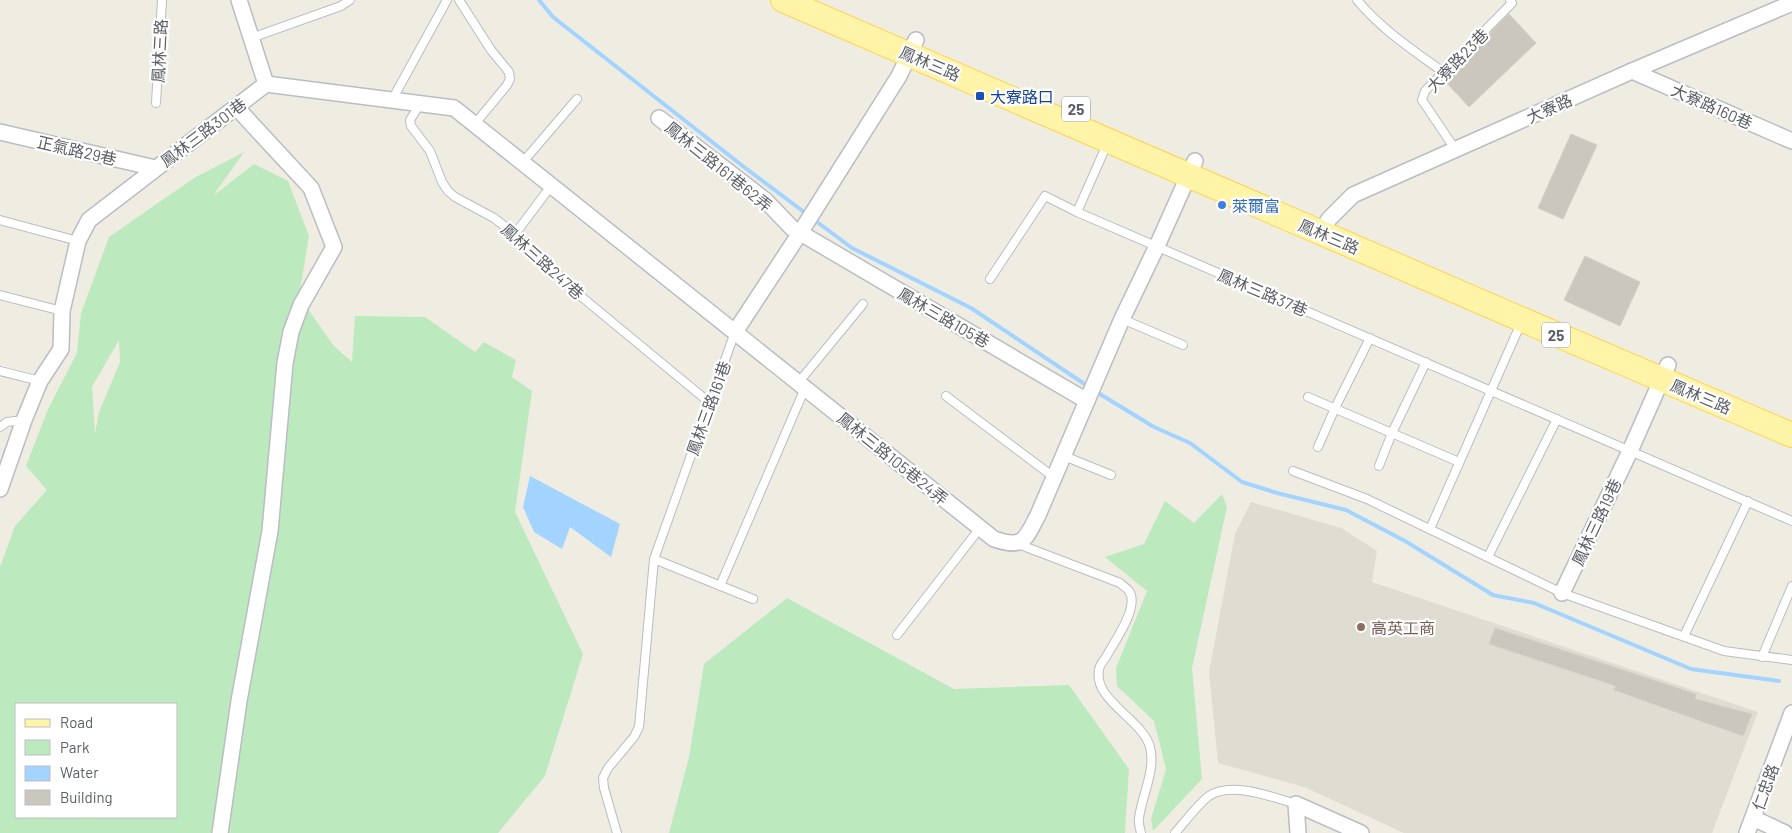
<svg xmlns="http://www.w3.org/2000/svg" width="1792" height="833" font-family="Barlow,'Noto Sans TC',sans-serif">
<rect width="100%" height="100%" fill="#efede2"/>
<!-- education -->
<path fill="#dfdcd1" d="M1251,502L1341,528L1377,551L1372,582L1758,712L1712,833H1404L1304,787L1218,763L1209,672L1235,534Z"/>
<!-- green -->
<g fill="#bceabe" fill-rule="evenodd">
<path d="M244,152L213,196L254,164L288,181L309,236L299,296L333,345L352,362L355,316L425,317L475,352L484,342L516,360L512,377L532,391L515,512L583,654L545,776L498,833H0V567L15,526L47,490L26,466L48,409L77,353L81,313L109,237L194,178ZM119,340L120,362L99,412L95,434L92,387ZM16,704H176V817H16Z"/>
<path d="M1222,494L1227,507L1192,668L1202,779L1153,831L1151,819L1166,769L1154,721L1117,686L1116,668L1147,591L1105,557L1144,544L1165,501L1194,523Z"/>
<path d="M787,598L954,689L1069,685L1129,769L1125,833H669L689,757L704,664Z"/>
</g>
<!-- water -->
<path fill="#a3d3ff" d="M530,476L620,524L611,557L570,527L562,549L534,532L523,507Z"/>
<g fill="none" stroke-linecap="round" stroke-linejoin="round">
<!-- stream -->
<g stroke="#a3d3ff" stroke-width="4">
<path d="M539,0L553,17L744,167L808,215"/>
<path d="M813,219L852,248L971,308L1089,387"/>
<path d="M1095,391L1154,427L1190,443L1242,482L1277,493L1346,510L1405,541L1493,595L1534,603L1691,669L1779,681"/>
</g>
</g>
<!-- building -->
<g fill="#cac7bf" stroke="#d5cfc0">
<path d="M1509,14L1536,43L1469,107L1444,80Z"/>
<path d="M1571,134L1597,145L1563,219L1538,208Z"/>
<path d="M1585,256L1640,282L1620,326L1564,300Z"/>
<path d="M1495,628L1696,694L1695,699L1752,714L1743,736L1614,690L1616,686L1489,644Z"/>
</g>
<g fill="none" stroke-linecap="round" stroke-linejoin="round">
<!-- lane casing -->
<g stroke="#babdc3" stroke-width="10">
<g id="lane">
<path d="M459,0L491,50L509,72L510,79L507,85L474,125"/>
<path d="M1357,0C1381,29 1413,50 1443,72"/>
<path d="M251,38L341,6L350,0"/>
<path d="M392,100L447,0"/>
<path d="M156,103L162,0"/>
<path d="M420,104L410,120L411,126L430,151L442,182L448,191L455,197L494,218L515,234L583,298L710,403"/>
<path d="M1455,149L1422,100L1425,91L1512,3L1510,0"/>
<path d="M522,163L577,99"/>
<path d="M1077,212L1108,142"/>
<path d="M0,220L78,241"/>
<path d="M515,234L551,186"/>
<path d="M990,279L1045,196L1077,212L1792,521"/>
<path d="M0,295L62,311"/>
<path d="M1122,319L1183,345"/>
<path d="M0,371L40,381"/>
<path d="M798,383L863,304"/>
<path d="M946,396L1055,478"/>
<path d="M1308,397L1459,462"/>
<path d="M0,427L7,422L24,420"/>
<path d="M1318,447L1335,408L1370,338"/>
<path d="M1064,456L1111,475"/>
<path d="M1379,466L1392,433L1426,362"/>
<path d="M1293,471L1367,499L1562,593L1724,651L1792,660"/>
<path d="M1430,529L1521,323"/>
<path d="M1018,544L1120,583C1123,586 1127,588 1129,591C1140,607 1114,642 1106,657C1103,661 1099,666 1099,670C1093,700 1143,720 1150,747C1156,770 1142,795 1139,818C1138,823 1140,828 1141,833"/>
<path d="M1488,557L1557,419"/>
<path d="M654,559L753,599"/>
<path d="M720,586L805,388"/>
<path d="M897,635L980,528"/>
<path d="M1684,636L1748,501"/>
<path d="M1762,657L1792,586"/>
<path d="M617,833L604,788L603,778L608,768L634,737L639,727L654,559L735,332"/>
<path d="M1175,833C1184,823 1199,803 1209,796C1232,781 1272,797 1296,804"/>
</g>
</g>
<!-- street casing -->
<g stroke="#babdc3" stroke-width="18">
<g id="street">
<path d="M1632,71L1792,141"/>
<path d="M266,84L454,108L994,539C1024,549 1025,540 1038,515L1122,319L1157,246L1195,161"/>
<path d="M659,118L765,200L792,228L1087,401"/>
<path d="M0,132L155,168"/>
<path d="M1321,233L1329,219L1353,195L1632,71L1792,3"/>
<path d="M735,332L800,233L899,76L916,40"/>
<path d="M0,489L24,420L40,381L61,349L62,311L78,241L89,220L266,84L239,0"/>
<path d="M1562,593L1630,451L1668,365"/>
<path d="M1753,818L1785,833"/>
<path d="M220,833L239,701L270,531L285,363L291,332L301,305L334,247L311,188L236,107"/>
<path d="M1298,833L1296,804L1361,833"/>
<path d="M1747,833L1792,713"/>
</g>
</g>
<!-- primary casing -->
<g stroke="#ffd44c" stroke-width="26">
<path id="primary" d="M783,0L1523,320L1792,435"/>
</g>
<!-- lane -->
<use href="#lane" stroke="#fff" stroke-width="8"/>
<!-- street -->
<use href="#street" stroke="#fff" stroke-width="15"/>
<!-- primary -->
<use href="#primary" stroke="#fff4a8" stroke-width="24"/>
</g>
<!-- markers -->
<rect fill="#1a4fb4" stroke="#fff" stroke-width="2" x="975" y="91" width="10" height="10" rx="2.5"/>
<circle fill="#3f7fe0" stroke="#fff" stroke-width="2" cx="1222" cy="205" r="5"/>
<circle fill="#8d6e63" stroke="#fff" stroke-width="2" cx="1361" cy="627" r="5"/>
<g text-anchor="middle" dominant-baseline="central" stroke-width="4.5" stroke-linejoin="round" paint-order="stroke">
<!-- shield labels -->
<g fill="#fff" stroke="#8c8f93" stroke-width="1">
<rect x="1062" y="96.5" width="28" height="25" rx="4"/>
<rect x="1542" y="322.5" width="28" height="25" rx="4"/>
</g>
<g font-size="15" font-weight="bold" fill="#5b5f65">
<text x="1076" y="109">25</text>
<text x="1556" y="335">25</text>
</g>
<!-- street labels -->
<g font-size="16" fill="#5b5f65" stroke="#fff">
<text transform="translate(159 51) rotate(-87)">鳳林三路</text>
<text transform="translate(1457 60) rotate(-46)">大寮路23巷</text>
<text transform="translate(930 63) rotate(23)">鳳林三路</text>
<text transform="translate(1712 106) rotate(24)">大寮路160巷</text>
<text transform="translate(1549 108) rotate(-24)">大寮路</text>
<text transform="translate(203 132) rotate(-37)">鳳林三路301巷</text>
<text transform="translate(77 150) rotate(13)">正氣路29巷</text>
<text transform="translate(719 166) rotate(39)">鳳林三路161巷62弄</text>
<text transform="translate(1329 236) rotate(23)">鳳林三路</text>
<text transform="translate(543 261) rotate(42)">鳳林三路247巷</text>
<text transform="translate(1263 292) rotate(23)">鳳林三路37巷</text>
<text transform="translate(944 317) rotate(30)">鳳林三路105巷</text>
<text transform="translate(1701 396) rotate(23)">鳳林三路</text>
<text transform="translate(708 408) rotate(-70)">鳳林三路161巷</text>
<text transform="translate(893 458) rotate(39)">鳳林三路105巷24弄</text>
<text transform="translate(1596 522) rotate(-65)">鳳林三路19巷</text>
<text transform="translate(1765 787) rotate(-70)">仁忠路</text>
</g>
<!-- transit labels -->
<g font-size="16" fill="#164399" stroke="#fff" text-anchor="start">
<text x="990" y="96">大寮路口</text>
</g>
<!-- shop labels -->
<g font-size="16" fill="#366cbe" stroke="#fff" text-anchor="start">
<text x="1232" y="205">萊爾富</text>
</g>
<!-- education labels -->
<g font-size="16" fill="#785e54" stroke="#fff" text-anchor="start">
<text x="1371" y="627">高英工商</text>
</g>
</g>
<!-- legend -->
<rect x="15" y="703" width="162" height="115" fill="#ffffff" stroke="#bdbfc1"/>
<rect x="25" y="719" width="25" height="8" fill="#fff4a8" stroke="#bdbfc1"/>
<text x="60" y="728" font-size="15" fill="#5b5f65">Road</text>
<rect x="25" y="740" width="25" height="15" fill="#bceabe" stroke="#bdbfc1"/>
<text x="60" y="753" font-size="15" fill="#5b5f65">Park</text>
<rect x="25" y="766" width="25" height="15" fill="#a3d3ff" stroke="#bdbfc1"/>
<text x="60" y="778" font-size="15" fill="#5b5f65">Water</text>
<rect x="25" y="790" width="25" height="15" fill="#cac7bf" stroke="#bdbfc1"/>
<text x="60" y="803" font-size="15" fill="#5b5f65">Building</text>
</svg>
